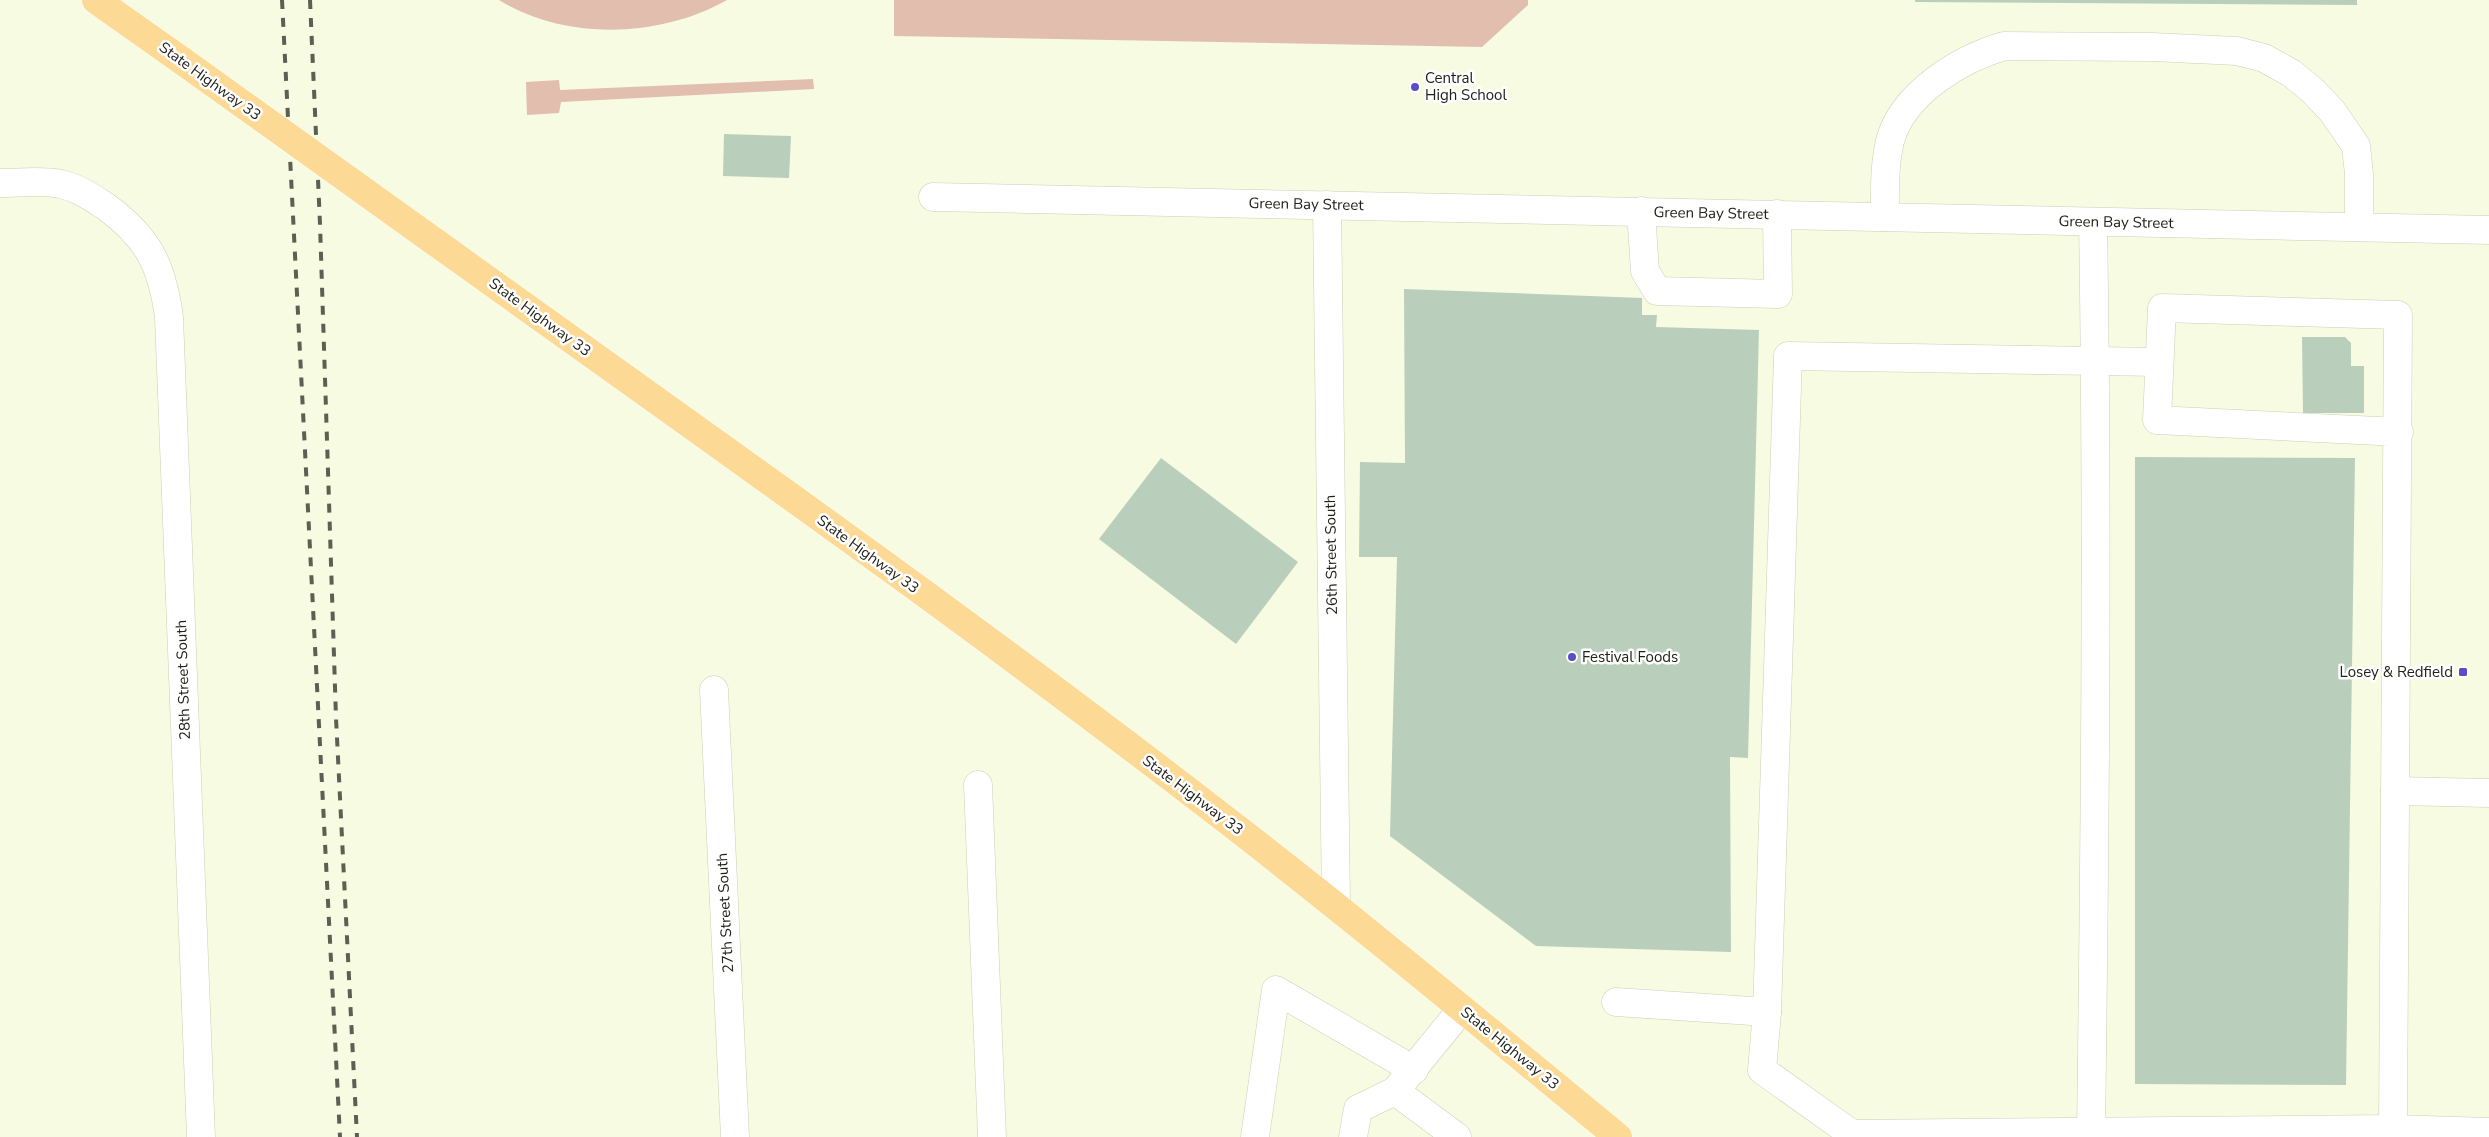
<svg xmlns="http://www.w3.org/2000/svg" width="2489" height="1137" font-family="'Nunito Sans',sans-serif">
<rect width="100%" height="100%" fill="#f7fbe1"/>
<!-- green -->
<g fill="#e1beae">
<path d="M499,0H727C660,38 565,41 499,0Z"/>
<path d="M894,0H1528V5L1482,47L894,36Z"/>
<path d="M813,79L814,89L561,102L559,113L527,115L526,82L559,80L560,90Z"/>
</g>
<!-- building -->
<g fill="#b9cebb">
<path d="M1915,0H2357V5L1915,2Z"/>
<path d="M724,134L791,136L789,178L723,176Z"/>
<path d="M1404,289L1642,298V315H1657L1656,327L1759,330L1748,758L1730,757L1731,952L1536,946L1390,836L1397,557H1359L1360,462L1405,463Z"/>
<path d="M2302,337H2345L2351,343V366H2364V413H2303Z"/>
<path d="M2135,457L2355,458L2346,1085L2135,1084Z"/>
<path d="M1161,458L1298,562L1236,644L1099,539Z"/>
</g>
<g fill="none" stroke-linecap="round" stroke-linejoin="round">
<!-- minor casing -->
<g stroke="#cbcfb6" stroke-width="29">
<g id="minor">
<path d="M0,183C19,183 42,180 61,184C78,188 91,197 105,206C148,237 162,265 169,317L201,1137"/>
<path d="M933,197L2489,230"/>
<path d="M1327,205L1336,905"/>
<path d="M1641,211L1645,271L1657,291L1778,294L1777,214"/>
<path d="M1885,217C1885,191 1884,166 1890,141C1903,93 1960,59 2004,46L2152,47L2237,51L2264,58L2291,73L2312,90L2332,111L2356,146L2359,174V227"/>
<path d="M2159,362L1788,356L1767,1012L1762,1070L1852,1134L2393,1129L2489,1132"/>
<path d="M714,690L735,1137"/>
<path d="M978,785L992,1137"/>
<path d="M2395,791L2489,793"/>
<path d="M1616,1002L1767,1012"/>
<path d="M1395,1091L1457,1137"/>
<path d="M2393,1129L2398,315L2162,308L2157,420L2399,432"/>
<path d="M1255,1137L1276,990L1414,1070"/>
<path d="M1353,1137L1358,1109L1395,1091L1462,1009"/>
<path d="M2088,1137L2091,1134C2095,830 2098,525 2093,222"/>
</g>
</g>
<!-- major casing -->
<g stroke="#fff" stroke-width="29">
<g id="major">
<path d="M96,0L181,60"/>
<path d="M435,242C696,429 958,613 1212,809C1350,915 1484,1027 1618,1137"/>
</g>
</g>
<!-- minor -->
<use href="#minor" stroke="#fff" stroke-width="28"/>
<!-- major -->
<use href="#major" stroke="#fcd994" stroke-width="28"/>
<!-- rail -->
<g stroke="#5c5f51" stroke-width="4" stroke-dasharray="9 9" stroke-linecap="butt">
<path d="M282,0L340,1137"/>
<path d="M310,0L320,224L336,718L357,1137"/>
</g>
<!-- major-bridge casing -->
<g stroke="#fff" stroke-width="29" stroke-linecap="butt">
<path id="major-bridge" d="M181,60L435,242"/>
</g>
<!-- major-bridge -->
<use href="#major-bridge" stroke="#fcd994" stroke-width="28"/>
</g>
<!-- markers -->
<g fill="#5a4dc5" stroke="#fff" stroke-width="2">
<circle cx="1415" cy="87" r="5"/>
<circle cx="1572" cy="657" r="5"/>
<rect x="2458" y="667" width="10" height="10" rx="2.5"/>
</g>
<g text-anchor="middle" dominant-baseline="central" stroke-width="5" stroke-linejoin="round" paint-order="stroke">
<!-- poi labels -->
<g font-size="15" fill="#202219" stroke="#fff" text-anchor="start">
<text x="1425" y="78">Central<tspan x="1425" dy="17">High School</tspan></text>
<text x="1582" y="657">Festival Foods</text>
<text x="2453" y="672" text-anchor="end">Losey &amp; Redfield</text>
</g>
<!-- street labels -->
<g font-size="15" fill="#202219" stroke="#fff">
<text transform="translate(210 81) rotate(36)">State Highway 33</text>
<text transform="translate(1306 204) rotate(1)">Green Bay Street</text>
<text transform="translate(1711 213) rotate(1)">Green Bay Street</text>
<text transform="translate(2116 222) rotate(1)">Green Bay Street</text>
<text transform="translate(540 317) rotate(36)">State Highway 33</text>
<text transform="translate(868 554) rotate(36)">State Highway 33</text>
<text transform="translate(1331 555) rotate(-91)">26th Street South</text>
<text transform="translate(183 680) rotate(-92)">28th Street South</text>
<text transform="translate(1193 795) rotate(37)">State Highway 33</text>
<text transform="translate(725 913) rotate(-93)">27th Street South</text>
<text transform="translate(1510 1048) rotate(39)">State Highway 33</text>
</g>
</g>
</svg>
